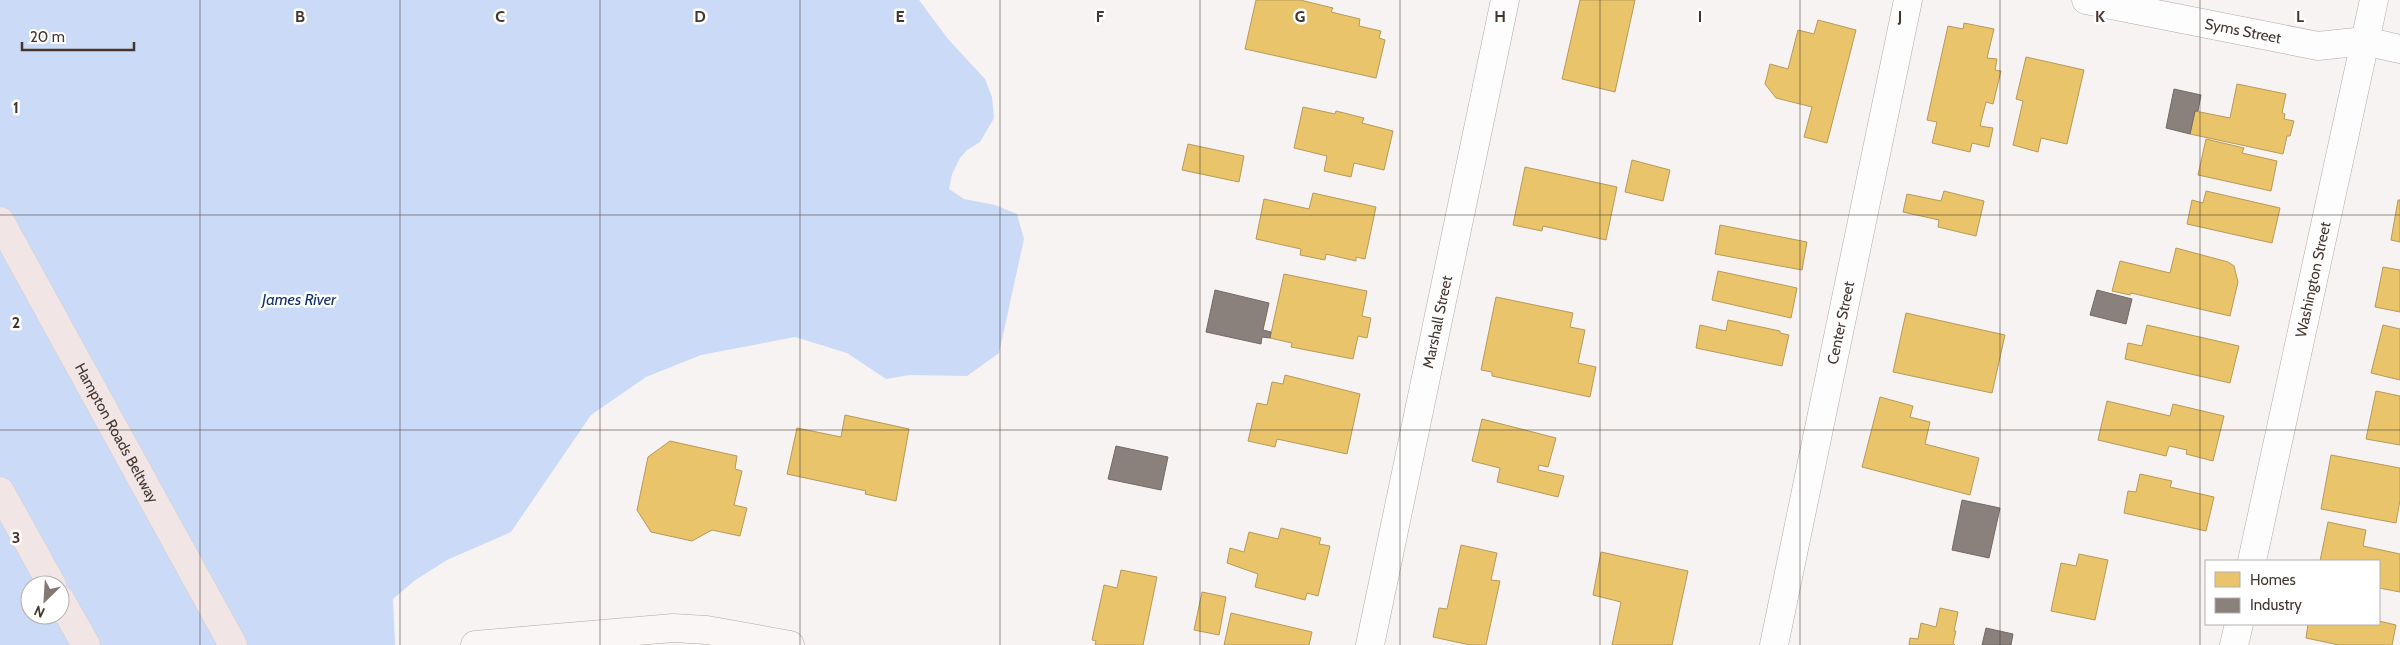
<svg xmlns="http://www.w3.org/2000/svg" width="2400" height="645" font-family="Cabin,sans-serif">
<rect width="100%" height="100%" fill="#f7f3f2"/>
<!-- water -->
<path fill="#cbdaf7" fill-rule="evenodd" d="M0,0H919L948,39L985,79L992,97L994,118L980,142L967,150L960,158L952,174L949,189L964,199L995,205L1017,214L1024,239L999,353L967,376L910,375L886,379L847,353L795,337L701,355L646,377L591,415L511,532L447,560L414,581L393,599L395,645H0ZM30,585H60V615H30Z"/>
<!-- homes -->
<g fill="#e9c46a" stroke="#b89958">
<path d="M1256,0H1300L1333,8L1331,12L1360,19L1359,26L1381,31L1379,38L1385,40L1376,78L1245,49Z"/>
<path d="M1580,0H1635L1615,92L1562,79Z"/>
<path d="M1818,20L1856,30L1827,143L1804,137L1812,107L1776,98L1765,84L1770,64L1788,69L1798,30L1814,34Z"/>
<path d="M1964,23L1994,29L1987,58L1997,59L1995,70L2001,71L1993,104L1986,102L1980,126L1993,128L1989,147L1972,143L1970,152L1932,143L1937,122L1927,120L1948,26L1963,29Z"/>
<path d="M2026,57L2084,70L2067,144L2041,138L2038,152L2013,145L2023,101L2016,99Z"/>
<path d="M2237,84L2286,94L2282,113L2285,114L2284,119L2294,121L2290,136H2287L2283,154L2190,134L2195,111L2230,118Z"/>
<path d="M1303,107L1335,114L1336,111L1364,118L1362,123L1393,131L1384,170L1354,163L1351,177L1324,171L1327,156L1294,148Z"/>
<path d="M2206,139L2244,148L2242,153L2277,161L2271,191L2198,175Z"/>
<path d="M1188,144L1244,156L1239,182L1182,170Z"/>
<path d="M1632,160L1670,170L1663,201L1625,192Z"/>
<path d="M1525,167L1617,187L1606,240L1543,226L1542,231L1513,225Z"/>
<path d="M1944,191L1984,201L1976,236L1938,227L1939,220L1903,212L1907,194L1941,201Z"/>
<path d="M2206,191L2280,208L2272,243L2187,224L2192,200L2203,203Z"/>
<path d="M1313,193L1376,207L1365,259L1356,257V261L1326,254L1325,260L1300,255L1301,249L1256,239L1264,199L1309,209Z"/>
<path d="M2398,200H2400V242L2391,240Z"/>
<path d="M1720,225L1807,242L1802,270L1715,254Z"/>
<path d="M2176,248L2228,262L2234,266L2238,282L2230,316L2131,293L2130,295L2112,291L2120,261L2170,273Z"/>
<path d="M2383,267L2400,270V312L2375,307Z"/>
<path d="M1718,271L1797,288L1791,318L1712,300Z"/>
<path d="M1284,274L1367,291L1362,316L1371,318L1367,338L1358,336L1353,359L1291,347L1292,343L1270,338Z"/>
<path d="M1496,297L1573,313L1570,327L1585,330L1578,363L1596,367L1590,397L1492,376V372L1481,370Z"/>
<path d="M1906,313L2005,335L1992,393L1893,372Z"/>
<path d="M1728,320L1780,331V333L1789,335L1782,366L1696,348L1700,325L1726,331Z"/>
<path d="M2147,325L2239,346L2230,383L2125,359L2128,343L2142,346Z"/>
<path d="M2383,325L2400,329V380L2371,373Z"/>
<path d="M1285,375L1360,394L1347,454L1277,439L1275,447L1248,441L1257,403L1267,405L1272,382L1283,384Z"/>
<path d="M2376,391L2400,396V445L2366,439Z"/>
<path d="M1880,397L1913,406L1910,417L1930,422L1925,444L1979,458L1970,495L1862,467Z"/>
<path d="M2107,401L2170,416L2173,404L2224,416L2213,461L2186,454L2187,450L2169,446L2166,456L2098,440Z"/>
<path d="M845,415L909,429L896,501L865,494L866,491L787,474L797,428L841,437Z"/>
<path d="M1482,419L1556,438L1548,467L1539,465L1538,470L1564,476L1558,497L1497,482L1500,468L1472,461Z"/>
<path d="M670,441L737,456L735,469L742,471L734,505L747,508L740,536L712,530L692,541L651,532L637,510L648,457Z"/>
<path d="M2331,455L2400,468V500L2396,523L2321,509Z"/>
<path d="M2140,474L2172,481L2170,487L2214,497L2206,531L2124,513L2128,491L2136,492Z"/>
<path d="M2328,522L2366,530L2363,546L2400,554V592L2379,588V561H2320Z"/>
<path d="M1281,528L1321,538L1319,544L1330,546L1318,596L1307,593L1305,600L1255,587L1258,574L1227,563L1230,548L1244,552L1249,532L1278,539Z"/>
<path d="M1461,545L1497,553L1491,580L1500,581L1486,645H1470L1433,637L1439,608L1447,609Z"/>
<path d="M1601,552L1688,571L1672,645H1612L1621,602L1593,595Z"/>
<path d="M2079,554L2108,560L2095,620L2051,611L2061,563L2076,566Z"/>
<path d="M1121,570L1157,577L1143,645H1095L1096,641L1092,640L1104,585L1117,588Z"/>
<path d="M1202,592L1226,597L1219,635L1194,630Z"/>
<path d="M1940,608L1958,612L1954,631H1956L1953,643L1955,645H1909L1910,638L1918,639L1921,623L1936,627Z"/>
<path d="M1231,613L1312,632L1309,645H1224Z"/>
<path d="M2379,621L2396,625L2392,645H2339L2306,638L2308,624H2379Z"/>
</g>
<!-- industry -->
<g fill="#8a817c" stroke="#756a65">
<path d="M2174,89L2201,95L2198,111H2195L2190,134L2166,128Z"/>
<path d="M1215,290L1269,303L1263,330L1271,332L1270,338L1262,337L1261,344L1206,332Z"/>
<path d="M2097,290L2132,299L2126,324L2090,315Z"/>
<path d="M1116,446L1168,457L1161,490L1108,479Z"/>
<path d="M1962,500L2000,508L1989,558L1952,550Z"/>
<path d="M1986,628L2013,634L2011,645H1982Z"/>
</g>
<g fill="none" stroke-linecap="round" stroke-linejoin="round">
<!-- street casing -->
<g stroke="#b1a9a6" stroke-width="29">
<g id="street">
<path id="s1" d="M2086,0L2318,46L2365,41L2400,49"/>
<path id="s2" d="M2252,561L2374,0"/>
<path id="s3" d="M1370,645L1505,0"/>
<path id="s4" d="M1774,645L1908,0"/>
<path d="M2234,645L2239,624"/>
</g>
</g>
<!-- secondary casing -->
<g stroke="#b1a9a6" stroke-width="29">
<path id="secondary" d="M475,645L673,628L707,630L790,645"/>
</g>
<!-- highway casing -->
<g stroke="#d3cfcd" stroke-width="29">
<g id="highway">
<path id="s5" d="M0,221L233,645"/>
<path d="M0,491L52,585"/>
<path d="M60,599L86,645"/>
</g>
</g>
<!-- street -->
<use href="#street" stroke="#fefdfd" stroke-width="28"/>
<!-- secondary -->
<use href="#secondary" stroke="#faf6f6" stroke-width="28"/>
<!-- highway -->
<use href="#highway" stroke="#f1e5e5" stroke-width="28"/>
</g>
<!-- grid -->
<path fill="none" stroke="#44362f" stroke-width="1" stroke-opacity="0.55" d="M200,0V645M400,0V645M600,0V645M800,0V645M1000,0V645M1200,0V645M1400,0V645M1600,0V645M1800,0V645M2000,0V645M2200,0V645M0,215H2400M0,430H2400"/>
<g text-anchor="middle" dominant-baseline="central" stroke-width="5" stroke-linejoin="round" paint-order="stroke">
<!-- street labels -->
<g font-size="15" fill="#44362f" stroke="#fff">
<text stroke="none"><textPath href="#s1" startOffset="160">Syms Street</textPath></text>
<text stroke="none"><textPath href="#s2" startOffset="288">Washington Street</textPath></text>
<text stroke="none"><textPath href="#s3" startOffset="330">Marshall Street</textPath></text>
<text stroke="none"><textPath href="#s4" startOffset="329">Center Street</textPath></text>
<text stroke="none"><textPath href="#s5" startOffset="242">Hampton Roads Beltway</textPath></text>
</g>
<!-- water labels -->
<g font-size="16" font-style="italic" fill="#11316c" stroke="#fff">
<text x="299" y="299">James River</text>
</g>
</g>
<g font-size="16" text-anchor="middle" font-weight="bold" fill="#44362f" stroke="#fff" stroke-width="5" stroke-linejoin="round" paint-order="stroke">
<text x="300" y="22">B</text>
<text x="500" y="22">C</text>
<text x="700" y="22">D</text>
<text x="900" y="22">E</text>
<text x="1100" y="22">F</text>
<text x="1300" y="22">G</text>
<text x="1500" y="22">H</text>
<text x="1700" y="22">I</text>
<text x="1900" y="22">J</text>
<text x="2100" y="22">K</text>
<text x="2300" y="22">L</text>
<text x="16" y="113">1</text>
<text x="16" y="328">2</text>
<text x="16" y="543">3</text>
</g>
<!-- legend -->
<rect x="2205" y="560" width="175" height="65" fill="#ffffff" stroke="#b4afac"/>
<rect x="2215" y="572" width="25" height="15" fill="#e9c46a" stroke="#b4afac"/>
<text x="2250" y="585" font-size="15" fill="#44362f">Homes</text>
<rect x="2215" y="598" width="25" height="15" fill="#8a817c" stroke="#b4afac"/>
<text x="2250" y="610" font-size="15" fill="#44362f">Industry</text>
<!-- north arrow -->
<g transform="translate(45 600) rotate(205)"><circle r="24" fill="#ffffff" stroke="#b4afac"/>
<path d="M0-4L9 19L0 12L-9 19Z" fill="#837873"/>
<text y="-8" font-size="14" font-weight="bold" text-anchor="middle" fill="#44362f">N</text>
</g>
<!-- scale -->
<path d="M22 42v8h112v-8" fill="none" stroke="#44362f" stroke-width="2.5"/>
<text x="30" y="42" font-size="15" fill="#44362f" stroke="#ffffff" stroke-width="4" paint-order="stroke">20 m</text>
</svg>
